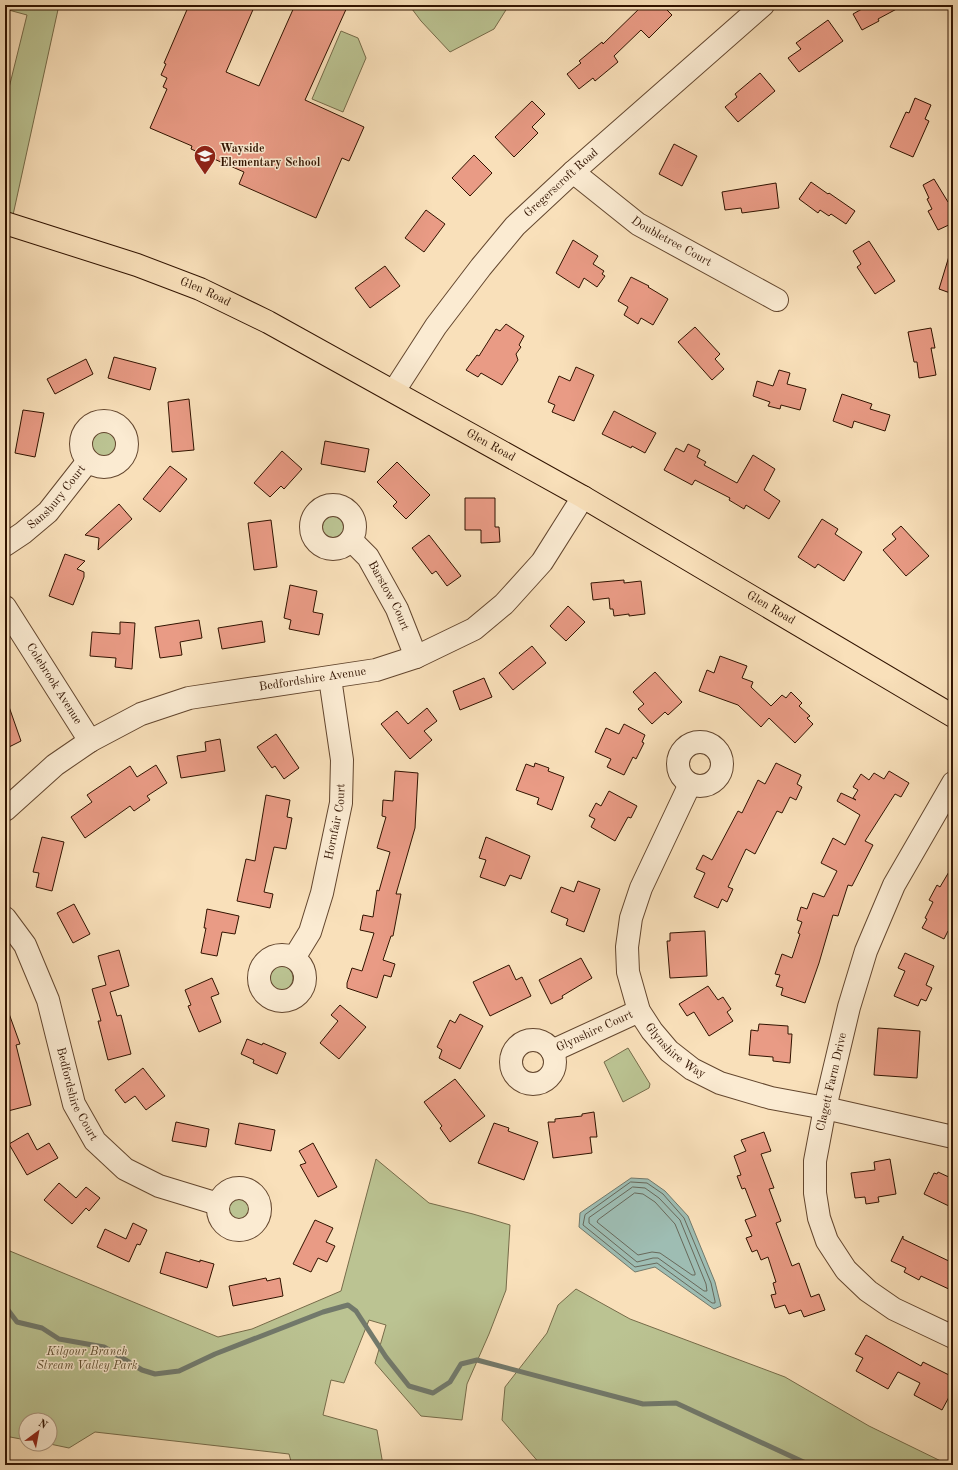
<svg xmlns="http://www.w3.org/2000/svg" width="958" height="1470" font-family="'Old Standard TT',serif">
<rect width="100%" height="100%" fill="#f9e0ba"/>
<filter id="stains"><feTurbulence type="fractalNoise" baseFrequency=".005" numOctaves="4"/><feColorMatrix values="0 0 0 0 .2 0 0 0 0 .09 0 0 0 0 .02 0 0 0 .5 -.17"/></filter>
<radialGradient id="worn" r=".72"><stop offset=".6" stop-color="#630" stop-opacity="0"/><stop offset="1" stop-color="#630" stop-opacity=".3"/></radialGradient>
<!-- green -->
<g fill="#bbc392" stroke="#766b49">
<path d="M5,5H59L13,215L5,213V104L27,15L5,9Z"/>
<path d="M409,5H509L494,29L450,52L421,21Z"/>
<path d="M341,31L358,38L366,58L343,112L312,99Z"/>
<circle cx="103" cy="444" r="14"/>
<circle cx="333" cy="527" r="14"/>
<circle cx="280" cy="978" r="13"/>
<path d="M628,1048L650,1084L649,1088L623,1102L604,1062Z"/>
<path d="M376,1159L429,1203L473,1214L510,1225L506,1290L489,1334L467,1384L462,1420L421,1416L375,1363L386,1325L369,1320L344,1383L331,1380L323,1415L377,1430L383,1465H292L289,1454L95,1432L69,1448L50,1444V1420H26V1440L5,1436V1249L218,1337L252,1329L341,1291Z"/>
<circle cx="238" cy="1208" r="13"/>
<path d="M576,1289L630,1319L785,1377L869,1426L949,1465H541L502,1420L505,1387L547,1333L558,1305Z"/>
</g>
<!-- water -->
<path fill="#9ebdb3" stroke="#72796b" d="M631,1178L648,1179L665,1191L688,1216L715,1282L721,1306L714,1309L655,1267L635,1272L579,1227L580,1213Z"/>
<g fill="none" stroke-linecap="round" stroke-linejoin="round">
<!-- shore -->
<g stroke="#68685a" stroke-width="1">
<path d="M631,1182L647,1183L663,1194L684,1218L711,1283L715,1301V1303H712L657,1263L635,1267L583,1225L585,1215Z"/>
<path d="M633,1187L645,1188L659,1198L680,1220L706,1284L707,1291H704L658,1258H653L637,1262L589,1223V1218Z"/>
<path d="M635,1193L643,1194L655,1202L675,1224L695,1273V1275H692L660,1253L652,1252L638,1255L597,1222L598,1220Z"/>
</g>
<!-- stream -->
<path stroke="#72796b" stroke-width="5" d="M5,1306L17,1322L42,1328L59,1339L104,1347L142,1370L155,1374L179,1371L215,1354L323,1312L348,1305L356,1311L386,1357L409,1386L433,1393L450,1382L461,1364L477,1360L643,1404L676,1403L810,1465"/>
</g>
<!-- building -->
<g fill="#e99b85" stroke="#311300">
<path d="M189,5H255L226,72L259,86L295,5H348L305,100L364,127L349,161L342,158L316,218L239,184L244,172L191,149L192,146L150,128L167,89L163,87L167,78L161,75L166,64L164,63Z"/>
<path d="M643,5H662L672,15L649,38L641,30L614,56L618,62L595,81L593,78L579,89L567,74L581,63L579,61L602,42L603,44Z"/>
<path d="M869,5H904L878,19L879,21L862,30L853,14Z"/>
<path d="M828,20L843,41L799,72L788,58L801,49L796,43Z"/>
<path d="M760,73L775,91L738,122L725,107L737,97L735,94Z"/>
<path d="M915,98L931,105L925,119L929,121L913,157L890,147L906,112L909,113Z"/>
<path d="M532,101L545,114L532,127L538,133L514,157L495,137Z"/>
<path d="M674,144L697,156L682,186L659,174Z"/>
<path d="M474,155L492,173L470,196L452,178Z"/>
<path d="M934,179L948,202L953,199V223L938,230L928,211L932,209L927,199L929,198L923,185Z"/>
<path d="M811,182L828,194L829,193L855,211L846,224L831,214L829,216L820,210L818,213L799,199Z"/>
<path d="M776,183L779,208L742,213L741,208L725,210L722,192Z"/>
<path d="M426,210L445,224L424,252L405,238Z"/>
<path d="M573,240L598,256L593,264L604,271L602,274L605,276L597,287L584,278L579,288L556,273Z"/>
<path d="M869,241L895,281L875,294L857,267L861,264L853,251Z"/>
<path d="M950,253L953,254V294L939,289Z"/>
<path d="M385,266L400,286L370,308L355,288Z"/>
<path d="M631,277L649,286L648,287L668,299L653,325L641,318L638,324L624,315L628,307L618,301Z"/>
<path d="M506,324L524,336L519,345L521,347L516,354L518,360L502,385L481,373L478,377L466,370L477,355L479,356L496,329L500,331Z"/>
<path d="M695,327L720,354L715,359L724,369L712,380L678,342Z"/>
<path d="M931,328L935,348H931L936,375L919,378L917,362H914L908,332Z"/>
<path d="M114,357L156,368L150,390L108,378Z"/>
<path d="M86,359L93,374L55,394L47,379Z"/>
<path d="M576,367L594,375L574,421L552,412L555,405L548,402L559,376L570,381Z"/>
<path d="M779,370L790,373L787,384L806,389L800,410L781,405L780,409L768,406L770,402L753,396L757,381L773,386Z"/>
<path d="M842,394L872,404L870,409L890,415L885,431L854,421L852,428L833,421Z"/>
<path d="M189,399L194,450L172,452L168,402Z"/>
<path d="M23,410L44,413L35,457L15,453Z"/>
<path d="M614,411L656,433L645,453L632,446L631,448L602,434Z"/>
<path d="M325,441L369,449L365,472L321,464Z"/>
<path d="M688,444L700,450L697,457L706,462L704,465L737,483L753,455L775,469L764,490L780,501L769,519L746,505L744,509L729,500L730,498L695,480L692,485L664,470L676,448L684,452Z"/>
<path d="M282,451L302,469L284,489L281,486L270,497L254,483Z"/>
<path d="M397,462L430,495L406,519L393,506L397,502L377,482Z"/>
<path d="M170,466L187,479L160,512L143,499Z"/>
<path d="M465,498H495V527H499L500,542L481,543V530H465Z"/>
<path d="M119,504L132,519L98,550L99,538L85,535Z"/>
<path d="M822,519L838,529L835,534L862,552L844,581L818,564L815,568L798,557Z"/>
<path d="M271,520L277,567L254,570L248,523Z"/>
<path d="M901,526L929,556L906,576L883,550L896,539L892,534Z"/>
<path d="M429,535L461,576L447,586L436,571L432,574L412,548Z"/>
<path d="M65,554L85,561L77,569L84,572V577L73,605L49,596Z"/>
<path d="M624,580V583L641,581L645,614L629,616V614L614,616L613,609H610L609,598L593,600L591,583Z"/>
<path d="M290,585L317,591L313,612L323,614L319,635L289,629L291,620L284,618Z"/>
<path d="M568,606L585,622L566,641L550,626Z"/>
<path d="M199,620L202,638L180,642L182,655L160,658L155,627Z"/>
<path d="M262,621L265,642L222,649L218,628Z"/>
<path d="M120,622L135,623L132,669L115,667L116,658L90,656L92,632L120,634Z"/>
<path d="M532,646L546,663L513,690L499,673Z"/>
<path d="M720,656L747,666L742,678L753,682L751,687L771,706L782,695L786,698L791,692L802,703L799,706L810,716L807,718L813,724L795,743L769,718L761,727L738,705L699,691L707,670L714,673Z"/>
<path d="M655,672L682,702L668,715L665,712L652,724L638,709L644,704L633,692Z"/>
<path d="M484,678L492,697L460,710L453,691Z"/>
<path d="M5,701H7L21,741L5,749Z"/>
<path d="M427,708L437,721L424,731L432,740L410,759L381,724L397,711L408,724Z"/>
<path d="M624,724L645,735L642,742L644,743L636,759L633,757L624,775L607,767L611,759L595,752L606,728L619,734Z"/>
<path d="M276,734L299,768L284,779L275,766L272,768L257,747Z"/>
<path d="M220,739L225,771L181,778L177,756L206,751L205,742Z"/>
<path d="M535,763L549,768L548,771L564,777L552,810L537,804L539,798L516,790L526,764L534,767Z"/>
<path d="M776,763L801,775L797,784L802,787L796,800L790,797L782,813L777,811L755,854L746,849L728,887L733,889L727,902L722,899L718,908L694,897L705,873L696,869L703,855L712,860L738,811L742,813L758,780L765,784Z"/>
<path d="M156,765L167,783L147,796L150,800L134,811L130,806L85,838L71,817L92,802L87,795L130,766L137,777Z"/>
<path d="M395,771L418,773L415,828L396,894H401L393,936H391L383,960L395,964L391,977L384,975L377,998L347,988V983L352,968L362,971L374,933L360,930L363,915L373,917L377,890L379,891L390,852L377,848L386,817L382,816L383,800L393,801Z"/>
<path d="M889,771L909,783L901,797L895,794L865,841L873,845L852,886L848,885L838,916L833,915L819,963L805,1003L781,995L783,988L776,986L780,975L775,974L782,954L792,958L800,934L798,933L802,922L797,920L801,907L807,909L813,893L824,897L837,871L821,863L833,838L845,845L860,815L837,801L841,793L856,800L853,798L858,790L853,787L861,774L869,780L874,773L884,779Z"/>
<path d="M609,791L637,806L631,818L628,817L615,841L591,827L595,819L589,816L596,803L601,806Z"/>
<path d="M266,795L290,800L287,817L292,818L286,849L274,847L264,892L273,894L270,908L237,901L246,859L255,861Z"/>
<path d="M42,837L64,842L52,891L36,887L39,873L33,872Z"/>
<path d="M486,837L530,856L521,879L510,875L505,886L480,877L486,860L479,858Z"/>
<path d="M953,865V934L948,931L944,939L922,928L927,919L925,918L933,902L929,900L937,885L940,887Z"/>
<path d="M578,881L600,889L584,932L566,925L568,919L551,912L561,887L574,892Z"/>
<path d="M74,904L90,934L73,943L57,913Z"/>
<path d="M207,909L239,916L235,934L222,932L217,956L201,953L206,928H204Z"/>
<path d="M705,931L707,976L670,978L667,941H670V933Z"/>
<path d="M119,950L129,986L110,992L117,1016L121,1015L131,1054L108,1060L98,1021H101L92,989L106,985L98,956Z"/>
<path d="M905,953L934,966L926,985L932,988L926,1001L921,999L918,1006L894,996L905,971L898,968Z"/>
<path d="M581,958L592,978L562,996L563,998L551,1004L539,980Z"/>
<path d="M509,965L516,980L522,977L531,996L490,1016L473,982Z"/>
<path d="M212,978L219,994L211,997L221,1022L199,1032L188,1006L191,1005L185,990Z"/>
<path d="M708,986L718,1000L723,997L731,1009L727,1012L733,1021L709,1036L694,1012L687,1016L679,1004Z"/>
<path d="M340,1005L366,1027L339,1059L320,1043L338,1021L331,1015Z"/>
<path d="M5,1008H7L20,1044L16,1045L31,1105L8,1111L5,1100Z"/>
<path d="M460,1014L483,1026L460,1069L439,1058L442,1050L437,1047L450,1020L455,1023Z"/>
<path d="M759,1024L788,1026V1034H792L790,1063L773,1061V1057L749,1055L751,1030L758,1031Z"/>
<path d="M878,1028L920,1031L917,1078L874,1075Z"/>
<path d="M247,1039L262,1045L263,1043L286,1053L277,1074L253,1063L254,1060L241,1054Z"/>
<path d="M143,1068L165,1096L146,1110L135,1096L125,1103L115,1090Z"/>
<path d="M455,1079L485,1116L450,1142L440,1128L442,1126L424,1102Z"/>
<path d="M594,1112L597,1137H590L592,1153L553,1158L548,1122H555V1119L582,1116V1114Z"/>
<path d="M176,1122L209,1129L206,1147L172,1141Z"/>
<path d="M239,1123L275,1130L271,1151L235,1144Z"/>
<path d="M494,1123L509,1128L508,1131L538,1142L524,1180L478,1163Z"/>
<path d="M764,1132L771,1151L761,1154L774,1188L769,1189L781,1221L776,1223L792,1266L799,1263L811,1297L819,1294L825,1310L804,1317L801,1310L789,1314L785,1305L775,1308L771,1295L776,1294L773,1283L776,1282L768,1257L761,1260L757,1250L752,1252L746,1238L752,1236L745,1220L756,1216L745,1188L742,1189L737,1176L741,1175L734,1156L746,1151L741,1140Z"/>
<path d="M28,1133L37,1150L49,1143L58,1158L27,1175L9,1144Z"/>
<path d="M313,1143L337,1187L318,1197L300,1165L306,1163L299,1151Z"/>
<path d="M890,1159L896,1194L878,1197L879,1202L866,1204L865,1197L855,1198L851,1173L875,1170L874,1162Z"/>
<path d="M938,1172L953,1179V1208L924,1194L934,1173L937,1174Z"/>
<path d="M59,1183L76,1198L86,1187L100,1198L89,1211L86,1208L72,1224L44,1200Z"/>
<path d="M315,1220L333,1228L326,1242L335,1246L327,1262L318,1258L311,1272L293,1264Z"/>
<path d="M133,1223L147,1230L140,1245L137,1244L129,1262L97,1247L105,1229L126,1239Z"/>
<path d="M903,1236V1239L953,1263V1291L921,1276L919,1280L904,1272L906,1268L891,1261Z"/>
<path d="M166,1252L200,1262V1260L214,1264L207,1288L160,1273Z"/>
<path d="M266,1278L267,1281L280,1278L283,1296L233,1306L229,1286Z"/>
<path d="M866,1335L921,1366L923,1362L953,1377V1399L949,1397L942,1410L914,1395L920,1383L898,1372L888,1389L856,1371L863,1358L855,1354Z"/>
</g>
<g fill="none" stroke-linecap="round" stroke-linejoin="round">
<!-- minor casing -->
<g stroke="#63462e" stroke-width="24">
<g id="minor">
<path id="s1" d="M573,172L638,224L777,300"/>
<path id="s2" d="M394,391L436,326L481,267L515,226L573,172L763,5"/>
<circle cx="104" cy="444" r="23"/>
<circle cx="333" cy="527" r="22"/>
<path id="s3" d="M351,540L368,557L397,609L416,657"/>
<path id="s4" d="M5,545L23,533L48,512L88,461"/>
<path id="s5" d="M5,607L90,741"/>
<circle cx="700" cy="764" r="22"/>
<path d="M953,783L894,885L866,951L849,1007L825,1108L815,1161V1193L819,1218L827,1241L846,1270L868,1291L894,1309L953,1337"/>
<path id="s6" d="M690,784L641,888L631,918L627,947L628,972L639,1011L652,1031L669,1051L692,1069L720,1083L771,1098L825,1108L953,1137"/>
<path id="s7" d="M5,810L55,765L90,741L141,714L189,698L376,670L416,657L474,629L504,604L542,562L583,497"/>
<path id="s8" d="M5,918L25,945L48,1000L74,1104L95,1141L125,1169L159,1186L218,1204"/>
<circle cx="282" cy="978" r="23"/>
<path id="s9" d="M294,958L310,932L322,893L341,803L342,760L330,678"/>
<circle cx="533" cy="1062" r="22"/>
<path id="s10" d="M552,1051L639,1011"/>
<circle cx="239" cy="1209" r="21"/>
</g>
</g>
<!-- major casing -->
<g stroke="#311300" stroke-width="24">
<g id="major">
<path id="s11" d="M5,223L137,265L200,289L268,322L583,497L953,716"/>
</g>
</g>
<!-- minor -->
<use href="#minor" stroke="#fbebd2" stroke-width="22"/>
<!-- major -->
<use href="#major" stroke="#f9e0ba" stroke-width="22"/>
</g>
<!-- icons -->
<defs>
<g id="school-pin" transform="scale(1.15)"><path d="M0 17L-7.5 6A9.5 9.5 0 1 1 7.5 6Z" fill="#8f2418" stroke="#fbebd2"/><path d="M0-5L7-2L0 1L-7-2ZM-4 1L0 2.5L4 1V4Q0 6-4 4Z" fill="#fff"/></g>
</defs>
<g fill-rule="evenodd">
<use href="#school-pin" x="205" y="156"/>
</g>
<g text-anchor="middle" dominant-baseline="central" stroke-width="3" stroke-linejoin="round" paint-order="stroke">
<!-- poi labels -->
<g font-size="12" font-weight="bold" fill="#311300" stroke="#fbebd2" text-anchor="start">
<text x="220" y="149">Wayside<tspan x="220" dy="14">Elementary School</tspan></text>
</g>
<!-- street labels -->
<g font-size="12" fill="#311300" stroke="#fbebd2">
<text stroke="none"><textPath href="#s2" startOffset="268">Gregerscroft Road</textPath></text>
<text stroke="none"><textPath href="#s1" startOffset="121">Doubletree Court</textPath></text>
<text stroke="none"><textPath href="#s11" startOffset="212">Glen Road</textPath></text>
<text stroke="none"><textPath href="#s11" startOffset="536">Glen Road</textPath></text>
<text stroke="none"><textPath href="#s4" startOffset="71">Sansbury Court</textPath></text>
<text stroke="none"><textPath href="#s3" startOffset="68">Barstow Court</textPath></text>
<text stroke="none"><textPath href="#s11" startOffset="860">Glen Road</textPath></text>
<text stroke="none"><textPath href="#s7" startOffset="343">Bedfordshire Avenue</textPath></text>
<text stroke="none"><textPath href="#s5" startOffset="91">Colebrook Avenue</textPath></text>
<text stroke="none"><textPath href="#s9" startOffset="144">Hornfair Court</textPath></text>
<text stroke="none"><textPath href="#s10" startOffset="47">Glynshire Court</textPath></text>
<text stroke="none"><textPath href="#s6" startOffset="296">Glynshire Way</textPath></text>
<text transform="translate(832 1082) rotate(-77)">Clagett Farm Drive</text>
<text stroke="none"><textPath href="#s8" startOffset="192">Bedfordshire Court</textPath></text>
</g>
<!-- park labels -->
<g font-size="12" font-style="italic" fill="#615133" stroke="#fbebd2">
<text x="87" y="1352">Kilgour Branch<tspan x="87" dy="14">Stream Valley Park</tspan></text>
</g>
</g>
<!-- margin -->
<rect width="958" height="1470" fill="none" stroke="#f9e0ba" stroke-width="20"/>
<rect x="6" y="6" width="946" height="1458" fill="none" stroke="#311300" stroke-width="2"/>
<rect x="10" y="10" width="938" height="1450" fill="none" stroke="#311300"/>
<!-- north arrow -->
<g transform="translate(38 1432) rotate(32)"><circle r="19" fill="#fbebd2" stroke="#aa957e"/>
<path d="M0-3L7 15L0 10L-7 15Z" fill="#8f2418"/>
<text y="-6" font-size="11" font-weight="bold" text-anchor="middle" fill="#311300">N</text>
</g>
<rect width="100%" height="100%" filter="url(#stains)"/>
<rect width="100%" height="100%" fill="url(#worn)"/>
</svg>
